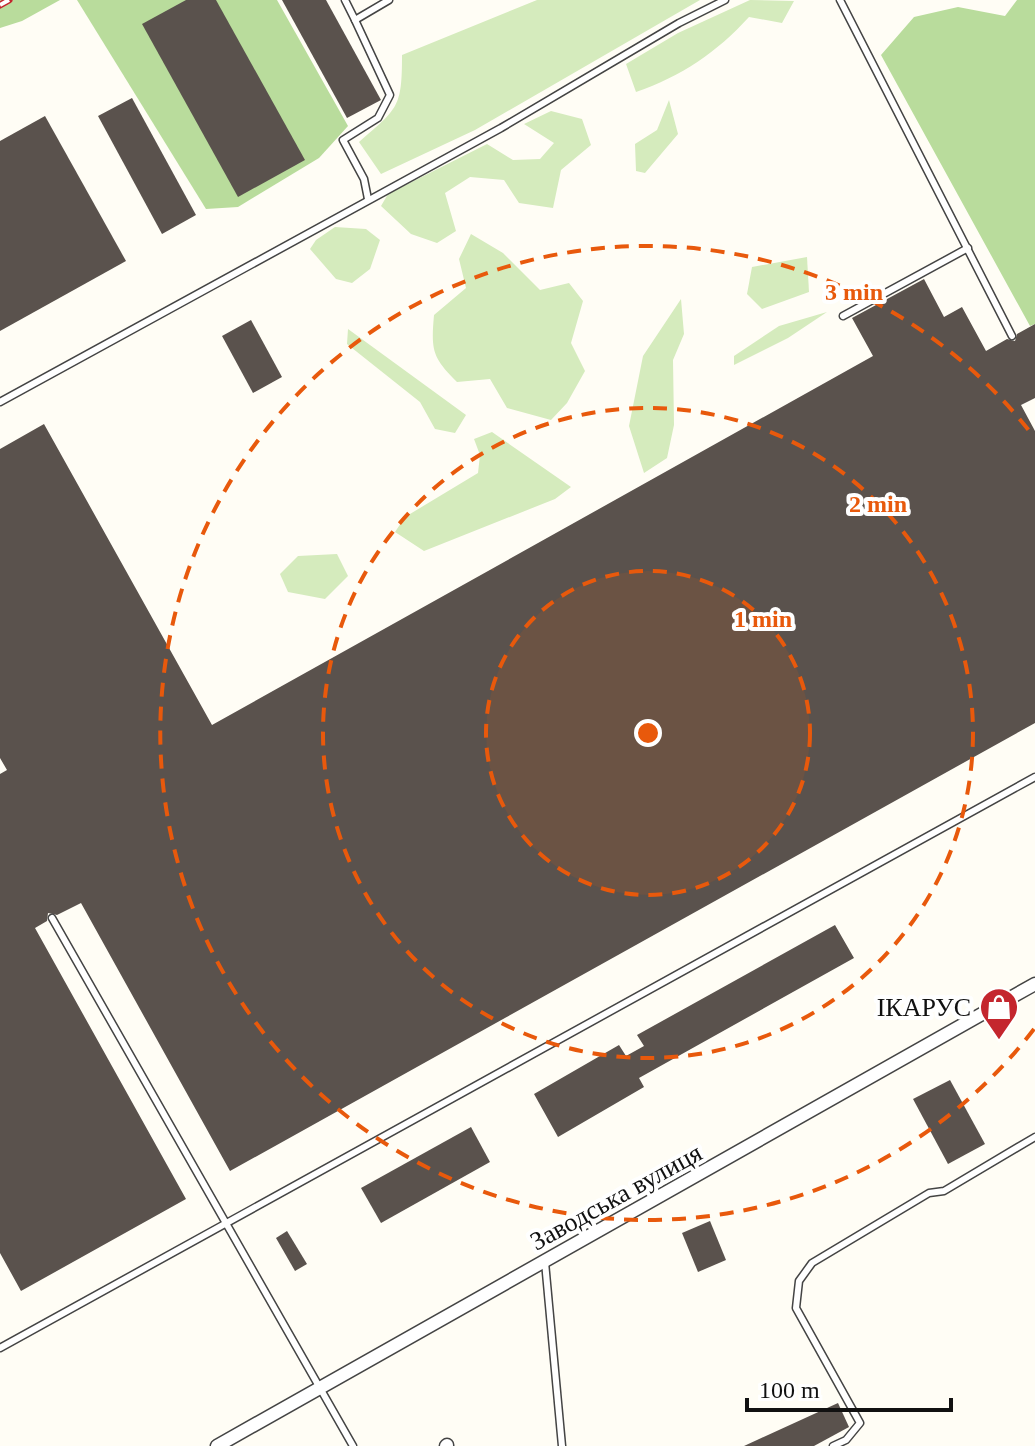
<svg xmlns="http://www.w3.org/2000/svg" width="1035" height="1446" font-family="Georgia,serif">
<rect width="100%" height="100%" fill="#fffdf5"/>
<!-- green -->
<g fill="#d5ebbd">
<path d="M537,0H700L475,130L381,174L359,142C398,108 402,108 402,55Z"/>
<path d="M750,0L794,1L782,23L749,17C716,53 682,76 636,92L626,64L678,33Z"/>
<path d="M669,100L678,134L645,173L636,171L635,144L657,130Z"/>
<path d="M551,111L582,119L591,145L561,170L553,208L519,203L504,180L470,177L445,193L456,231L437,243L411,234L381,206L388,194L487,144L513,160L540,159L554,143L524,124Z"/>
<path d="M335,227L366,229L380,240L370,269L352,283L336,279L310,249L316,240Z"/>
<path d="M471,234L503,253L540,290L569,283L583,301L571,343L585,371L567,403L551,420L507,408L490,379L457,382C432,357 431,350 434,315L466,288L459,259Z"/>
<path d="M807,257L809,292L762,309L747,294L752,267Z"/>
<path d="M681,299L684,334L673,360L674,425L667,458L644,473L629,426L643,356Z"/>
<path d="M827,312L788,338L734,365V356L779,326Z"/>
<path d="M348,329L466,415L455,433L435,429L420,402L347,344Z"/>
<path d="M492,432L571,487L555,499L424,551L395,532L405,517L478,473L480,455L474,439Z"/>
<path d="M337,554L348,576L325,599L288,592L280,574L298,556Z"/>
</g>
<!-- forest -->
<g fill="#b9dc9c">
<path d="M0,0H60L22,21L0,28Z"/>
<path d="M77,0H277L348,126L319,158L238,207L206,209Z"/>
<path d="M1017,0H1035V324L1030,326L881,55L914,17L958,7L1005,16Z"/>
</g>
<!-- building -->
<g fill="#5a524d">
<path d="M186,0H216L305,160L238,197L142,24Z"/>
<path d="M282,0H326L381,100L347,118Z"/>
<path d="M132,98L196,215L162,234L98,116Z"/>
<path d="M45,116L126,261L0,331V141Z"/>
<path d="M924,279L944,317L962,307L986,351L1007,339L1015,341L1017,334L1035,324V398L1021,405L1035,431V723L230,1171L81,903L57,915L48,913L47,921L35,928L186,1199L21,1291L0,1253V774L7,770L0,758V449L44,424L212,725L873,356L852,318Z"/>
<path d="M251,320L282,377L253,393L222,336Z"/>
<path d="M835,925L854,958L639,1078L644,1087L558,1137L534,1094L619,1045L626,1056L644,1046L637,1035Z"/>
<path d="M950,1080L985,1144L948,1164L913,1099Z"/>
<path d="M471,1127L490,1162L381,1223L361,1188Z"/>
<path d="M710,1221L726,1260L698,1272L682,1233Z"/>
<path d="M287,1231L307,1264L295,1271L276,1238Z"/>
<path d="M838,1403L849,1427L814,1446H744Z"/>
</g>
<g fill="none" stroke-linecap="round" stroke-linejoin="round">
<!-- lane casing -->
<g stroke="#444" stroke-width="9">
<g id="lane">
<path d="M345,0L355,20L389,0"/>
<path d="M840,0L1012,336"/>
<path d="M355,20L390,95L378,118L343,140L364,179L368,199"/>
<path d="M843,316L968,248"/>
<path d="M0,402L501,128L679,23L725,0"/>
<path d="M52,918L353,1446"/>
<path d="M545,1262L562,1446"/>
<path d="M0,1348L1035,777"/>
<path d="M833,1446L846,1440L860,1423L796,1308L799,1281L812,1263L929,1193L944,1191L1035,1137"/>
</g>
</g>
<!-- street casing -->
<g stroke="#444" stroke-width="15">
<g id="street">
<path d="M217,1446L1035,984"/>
<path d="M446,1446L447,1445"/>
</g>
</g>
<!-- lane -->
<use href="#lane" stroke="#fff" stroke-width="6"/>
<!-- street -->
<use href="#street" stroke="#fff" stroke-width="12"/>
<!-- rail casing -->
<g stroke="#c4262e" stroke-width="7">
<path id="rail" d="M0,5L9,0"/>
</g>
<!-- rail -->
<use href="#rail" stroke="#fff" stroke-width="4" stroke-dasharray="12" stroke-linecap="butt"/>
</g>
<!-- distance rings -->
<circle cx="648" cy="733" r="162" fill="#e8590c" fill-opacity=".12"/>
<g fill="none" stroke="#e8590c" stroke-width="4" stroke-dasharray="14 10">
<circle cx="648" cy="733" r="162"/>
<circle cx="648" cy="733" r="325"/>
<path d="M1034 1029A487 487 0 1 1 1034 437"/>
</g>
<!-- icons -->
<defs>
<g id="shop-pin" transform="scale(2)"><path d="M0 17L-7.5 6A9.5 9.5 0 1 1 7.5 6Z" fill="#c4262e" stroke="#fff"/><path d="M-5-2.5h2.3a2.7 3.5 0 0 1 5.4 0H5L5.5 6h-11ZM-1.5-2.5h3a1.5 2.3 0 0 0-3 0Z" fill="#fff"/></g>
</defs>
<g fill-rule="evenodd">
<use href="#shop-pin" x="999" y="1007"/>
</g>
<g text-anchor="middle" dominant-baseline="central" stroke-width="8" stroke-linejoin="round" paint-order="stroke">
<!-- poi labels -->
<g font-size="26" fill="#111" stroke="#fff" text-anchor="end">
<text x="971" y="1007">ІКАРУС</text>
</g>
<!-- street labels -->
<g font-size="26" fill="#111" stroke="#fff">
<text transform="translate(616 1197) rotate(-29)">Заводська вулиця</text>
</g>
</g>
<circle cx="648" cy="733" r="12" fill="#e8590c" stroke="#fff" stroke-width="4"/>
<g font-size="24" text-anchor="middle" font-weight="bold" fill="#e8590c" stroke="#fff" stroke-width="8" stroke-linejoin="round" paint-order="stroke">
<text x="854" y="300">3 min</text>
<text x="878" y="512">2 min</text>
<text x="763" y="627">1 min</text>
</g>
<!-- scale -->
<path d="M747 1398v12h204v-12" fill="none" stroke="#111111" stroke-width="4"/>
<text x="759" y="1398" font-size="24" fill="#111111" stroke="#ffffff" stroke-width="6" paint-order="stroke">100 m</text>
</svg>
